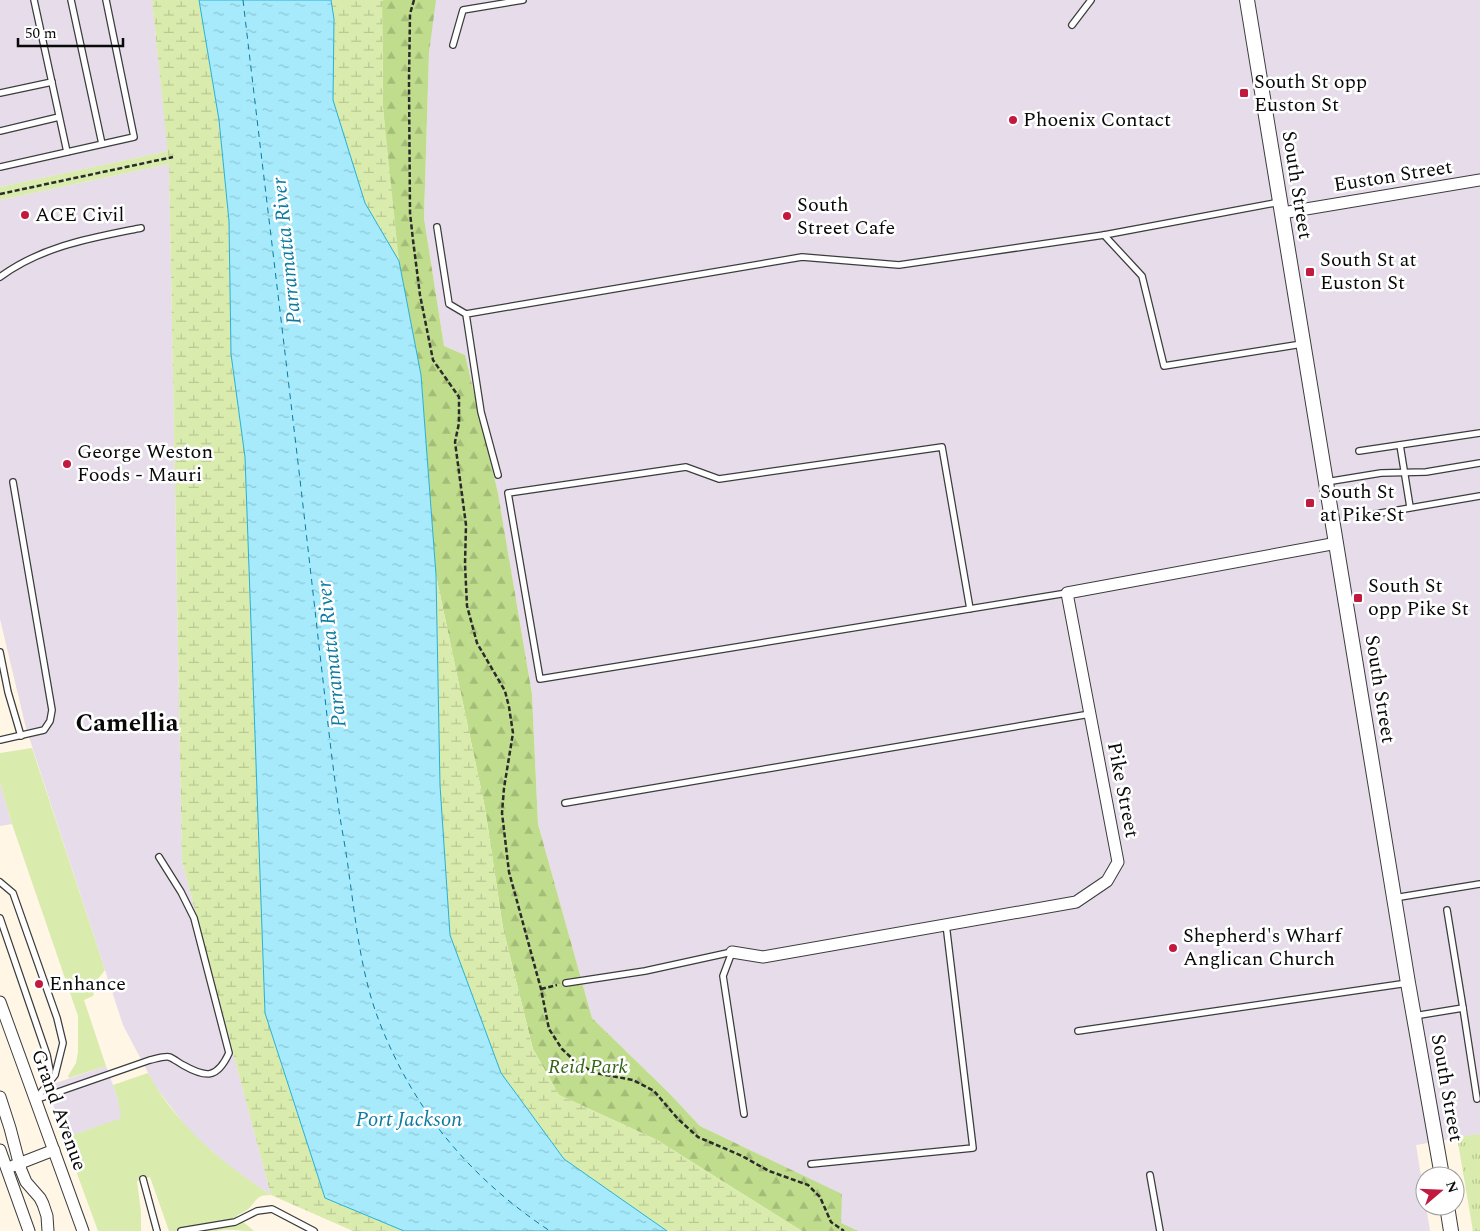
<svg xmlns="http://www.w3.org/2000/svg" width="1480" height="1231" font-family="Spectral,serif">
<defs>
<pattern id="forest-firs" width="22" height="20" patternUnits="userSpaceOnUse" patternTransform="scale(1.25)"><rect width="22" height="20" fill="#bfdd8c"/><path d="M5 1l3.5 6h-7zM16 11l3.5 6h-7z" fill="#a3bc77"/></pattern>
<pattern id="wetland-marsh" width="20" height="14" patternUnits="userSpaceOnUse" patternTransform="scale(1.25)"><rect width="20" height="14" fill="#d9ebad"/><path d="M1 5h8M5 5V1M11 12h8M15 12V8" fill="none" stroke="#b9c894"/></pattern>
<pattern id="park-tufts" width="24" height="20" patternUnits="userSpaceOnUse" patternTransform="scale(1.25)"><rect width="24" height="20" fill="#d9ebad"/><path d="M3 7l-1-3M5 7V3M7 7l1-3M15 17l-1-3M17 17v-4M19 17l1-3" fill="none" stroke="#b9c894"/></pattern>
<pattern id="water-ripples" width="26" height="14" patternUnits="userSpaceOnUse" patternTransform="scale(1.25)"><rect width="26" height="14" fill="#a6eafb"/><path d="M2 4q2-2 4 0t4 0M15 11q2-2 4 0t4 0" fill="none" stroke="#8ec7d6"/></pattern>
</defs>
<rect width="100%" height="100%" fill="#fff6e6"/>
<!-- industrial -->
<g fill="#e6dcea">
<path d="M0,0H152L168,151L0,187Z"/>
<path d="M435,0H1480V1134L1416,1145L1430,1231H858L840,1223L841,1194L700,1126L669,1093L592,1018L538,824L532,694L498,493L465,355L444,346L424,218L429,53Z"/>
<path d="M169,164L182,861L271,1195L235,1171L190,1132L155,1086L123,1025L26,728L0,619V200Z"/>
<path d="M0,783L12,824L0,826Z"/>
<path d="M106,1066L118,1099L122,1118L64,1138L47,1086Z"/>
</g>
<!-- grass -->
<g fill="#d9ebad">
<path d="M168,151L169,164L0,200V187Z"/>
<path d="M32,748L105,970L97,980L93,996L84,1000L106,1066L69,1078L68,1076L76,1063L78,1052V1016L12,824L0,783V753Z"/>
<path d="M148,1073C176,1125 222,1163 271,1195C255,1195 257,1201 247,1210C244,1212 239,1214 236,1216L254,1231C243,1231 227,1228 217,1231H169L150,1177L137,1181L141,1212V1231H98L64,1138L121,1118L118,1099L113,1085Z"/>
</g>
<!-- forest -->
<path fill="url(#forest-firs)" d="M383,0H436L429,53L424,218L444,346L465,355L498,493L532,694L538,824L592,1018L669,1093L700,1126L842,1194L841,1223L858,1231H802L657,1140L559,1095L533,1049L503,928L485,808L436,575L421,375L393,229L383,107L382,1Z"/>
<!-- wetland -->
<g fill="url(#wetland-marsh)">
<path d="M152,0H199L219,120L229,221L231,354L245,457L248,522L325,1198L404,1231H353L271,1195L182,861L169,164Z"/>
<path d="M331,0H383L382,1L383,107L399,261L364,203L333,100L334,19Z"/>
<path d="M436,575L485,808L503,928L533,1049L559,1095L657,1140L802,1231H667L564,1159L501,1073L450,935L440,785Z"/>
</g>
<!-- park -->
<path fill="url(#park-tufts)" d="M1480,1134V1231H1473L1457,1137Z"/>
<!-- water -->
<path fill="url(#water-ripples)" stroke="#28b1d7" d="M199,0H331L334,19L333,100L365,203L399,261L421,375L436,575L440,785L450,935L501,1073L564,1159L667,1231H404L325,1198L265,1013L245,457L231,354L229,221L219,120Z"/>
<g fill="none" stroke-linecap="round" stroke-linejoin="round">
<!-- ferry -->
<path stroke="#0b7ba2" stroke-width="1" stroke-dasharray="6 5" stroke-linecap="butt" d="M243,0C268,215 295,430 319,646C325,696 330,746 337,796C340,822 346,848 349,874C356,923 361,974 379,1021C414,1111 470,1178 550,1231"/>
<!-- service casing -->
<g stroke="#3c3c3c" stroke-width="8">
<g id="service">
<path d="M34,0L67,152"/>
<path d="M71,0L102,144"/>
<path d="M1072,25L1091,0"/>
<path d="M453,45L463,10L523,0"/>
<path d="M0,93L52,82"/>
<path d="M0,131L59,117"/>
<path d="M0,167L134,137L106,0"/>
<path d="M437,227L449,304L466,314"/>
<path d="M1104,235L1142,276L1164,366L1302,344"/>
<path d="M0,277C42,246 91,238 141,228"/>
<path d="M1400,445L1410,507"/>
<path d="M1359,451L1480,433"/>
<path d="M498,475L481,412L466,314L802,257L899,265L1104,235L1280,202"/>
<path d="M1326,482L1381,473L1426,472L1480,463"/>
<path d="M1369,515L1480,496"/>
<path d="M970,609L942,447L719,479L686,467L508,493L540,679L1067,593"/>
<path d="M0,652L8,692L21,736"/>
<path d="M0,740L44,730L50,721L52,710L13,482"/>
<path d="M565,803L1090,714"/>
<path d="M0,882L13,893L57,1018L63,1043L55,1075L35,1100"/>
<path d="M1394,898L1480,884"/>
<path d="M0,918L47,1055L50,1071L49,1081"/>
<path d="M732,952L723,976L744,1114"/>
<path d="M566,983L645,971L732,952"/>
<path d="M1463,1008L1477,1099"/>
<path d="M1414,1016L1463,1008L1447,910"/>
<path d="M1078,1031L1408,983"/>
<path d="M35,1100L150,1060C155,1059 164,1056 169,1057C173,1058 179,1063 183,1065C206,1078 217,1079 229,1053L194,918L181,892L159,857"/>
<path d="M811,1164L973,1148L946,924"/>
<path d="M1150,1175L1160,1231"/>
<path d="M143,1179L157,1231"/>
<path d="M181,1231L235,1222L257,1211L272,1209L314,1231"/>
</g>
</g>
<!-- minor casing -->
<g stroke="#3c3c3c" stroke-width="13">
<g id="minor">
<path d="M1282,213L1480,180"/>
<path d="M732,952L763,957L1076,902L1107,881L1118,862L1067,593L1337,543"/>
<path d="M0,1002L83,1231"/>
<path d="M0,1097L10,1128L21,1170L26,1182L40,1198L43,1204L47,1216L48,1231"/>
<path d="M0,1150L29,1231"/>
<path d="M13,1166L54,1150"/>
</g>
</g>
<!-- tertiary casing -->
<g stroke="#3c3c3c" stroke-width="16">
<g id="tertiary">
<path d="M1247,0L1408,983L1442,1176"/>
<path d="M1447,1206L1451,1231"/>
</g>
</g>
<!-- path -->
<g stroke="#2b2b2b" stroke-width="2.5" stroke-dasharray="5 2.5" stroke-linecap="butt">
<path d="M414,0L410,14L409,81L410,213L413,240L420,295L433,360L459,397V423L455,442L466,525L465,564L467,606L477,643L505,691L509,707L513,733L504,788L502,813L509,872L541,989L549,1029L562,1049L577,1063L595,1073L633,1080L654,1091L678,1119L698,1137L742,1156L769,1171L808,1185L820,1197L831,1222L844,1231"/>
<path d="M0,194L173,157"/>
<path d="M541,989L557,985"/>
</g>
<!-- service -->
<use href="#service" stroke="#fff" stroke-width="5.5"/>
<!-- minor -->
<use href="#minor" stroke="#fff" stroke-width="11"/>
<!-- tertiary -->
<use href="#tertiary" stroke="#fff" stroke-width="14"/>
</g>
<!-- markers -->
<g fill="#c2193f" stroke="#fff" stroke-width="2">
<rect x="1239" y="88" width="10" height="10" rx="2.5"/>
<circle cx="1013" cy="120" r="5"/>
<circle cx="25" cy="215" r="5"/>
<circle cx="787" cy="216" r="5"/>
<rect x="1305" y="267" width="10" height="10" rx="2.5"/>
<circle cx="67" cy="464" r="5"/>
<rect x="1305" y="498" width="10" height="10" rx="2.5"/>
<rect x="1353" y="593" width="10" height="10" rx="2.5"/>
<circle cx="1173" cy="948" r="5"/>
<circle cx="39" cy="984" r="5"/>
</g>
<g text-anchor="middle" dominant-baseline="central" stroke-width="5" stroke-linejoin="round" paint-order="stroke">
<!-- poi labels -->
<g font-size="20" fill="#090909" stroke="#fff" text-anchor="start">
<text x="1254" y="82">South St opp<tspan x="1254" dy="23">Euston St</tspan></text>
<text x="1023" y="120">Phoenix Contact</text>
<text x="797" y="205">South<tspan x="797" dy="23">Street Cafe</tspan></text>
<text x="35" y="215">ACE Civil</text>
<text x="1320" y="260">South St at<tspan x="1320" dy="23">Euston St</tspan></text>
<text x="77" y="452">George Weston<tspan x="77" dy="23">Foods - Mauri</tspan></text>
<text x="1320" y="492">South St<tspan x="1320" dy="23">at Pike St</tspan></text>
<text x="1368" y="586">South St<tspan x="1368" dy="23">opp Pike St</tspan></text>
<text x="1183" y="936">Shepherd's Wharf<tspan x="1183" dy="23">Anglican Church</tspan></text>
<text x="49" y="984">Enhance</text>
</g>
<!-- street labels -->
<g font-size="20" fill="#090909" stroke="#fff">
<text transform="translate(1393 176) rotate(-9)">Euston Street</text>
<text transform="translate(1297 185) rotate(81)">South Street</text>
<text transform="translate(1380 689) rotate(81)">South Street</text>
<text transform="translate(1123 790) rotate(79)">Pike Street</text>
<text transform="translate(1447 1088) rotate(80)">South Street</text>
<text transform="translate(59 1110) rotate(70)">Grand Avenue</text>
</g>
<!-- park labels -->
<g font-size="20" font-style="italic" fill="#356417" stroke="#fff">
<text x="588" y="1067">Reid Park</text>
</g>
<!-- water labels -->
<g font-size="21" font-style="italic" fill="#0b7ba2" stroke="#fff">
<text transform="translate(287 251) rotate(-96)">Parramatta River</text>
<text transform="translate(332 654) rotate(-96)">Parramatta River</text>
<text x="409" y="1120">Port Jackson</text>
</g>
<!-- district labels -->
<g font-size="25" font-weight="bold" fill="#090909" stroke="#fff">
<text x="127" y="724">Camellia</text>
</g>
</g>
<!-- north arrow -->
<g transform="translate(1440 1191) rotate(71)"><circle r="24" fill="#ffffff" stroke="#9d9d9d"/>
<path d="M0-4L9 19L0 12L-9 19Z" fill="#c2193f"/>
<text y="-8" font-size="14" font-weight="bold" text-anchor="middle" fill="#090909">N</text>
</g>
<!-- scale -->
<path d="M18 38v8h105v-8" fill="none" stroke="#090909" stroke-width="2.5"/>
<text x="25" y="38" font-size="15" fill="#090909" stroke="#ffffff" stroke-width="4" paint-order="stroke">50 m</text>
</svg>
